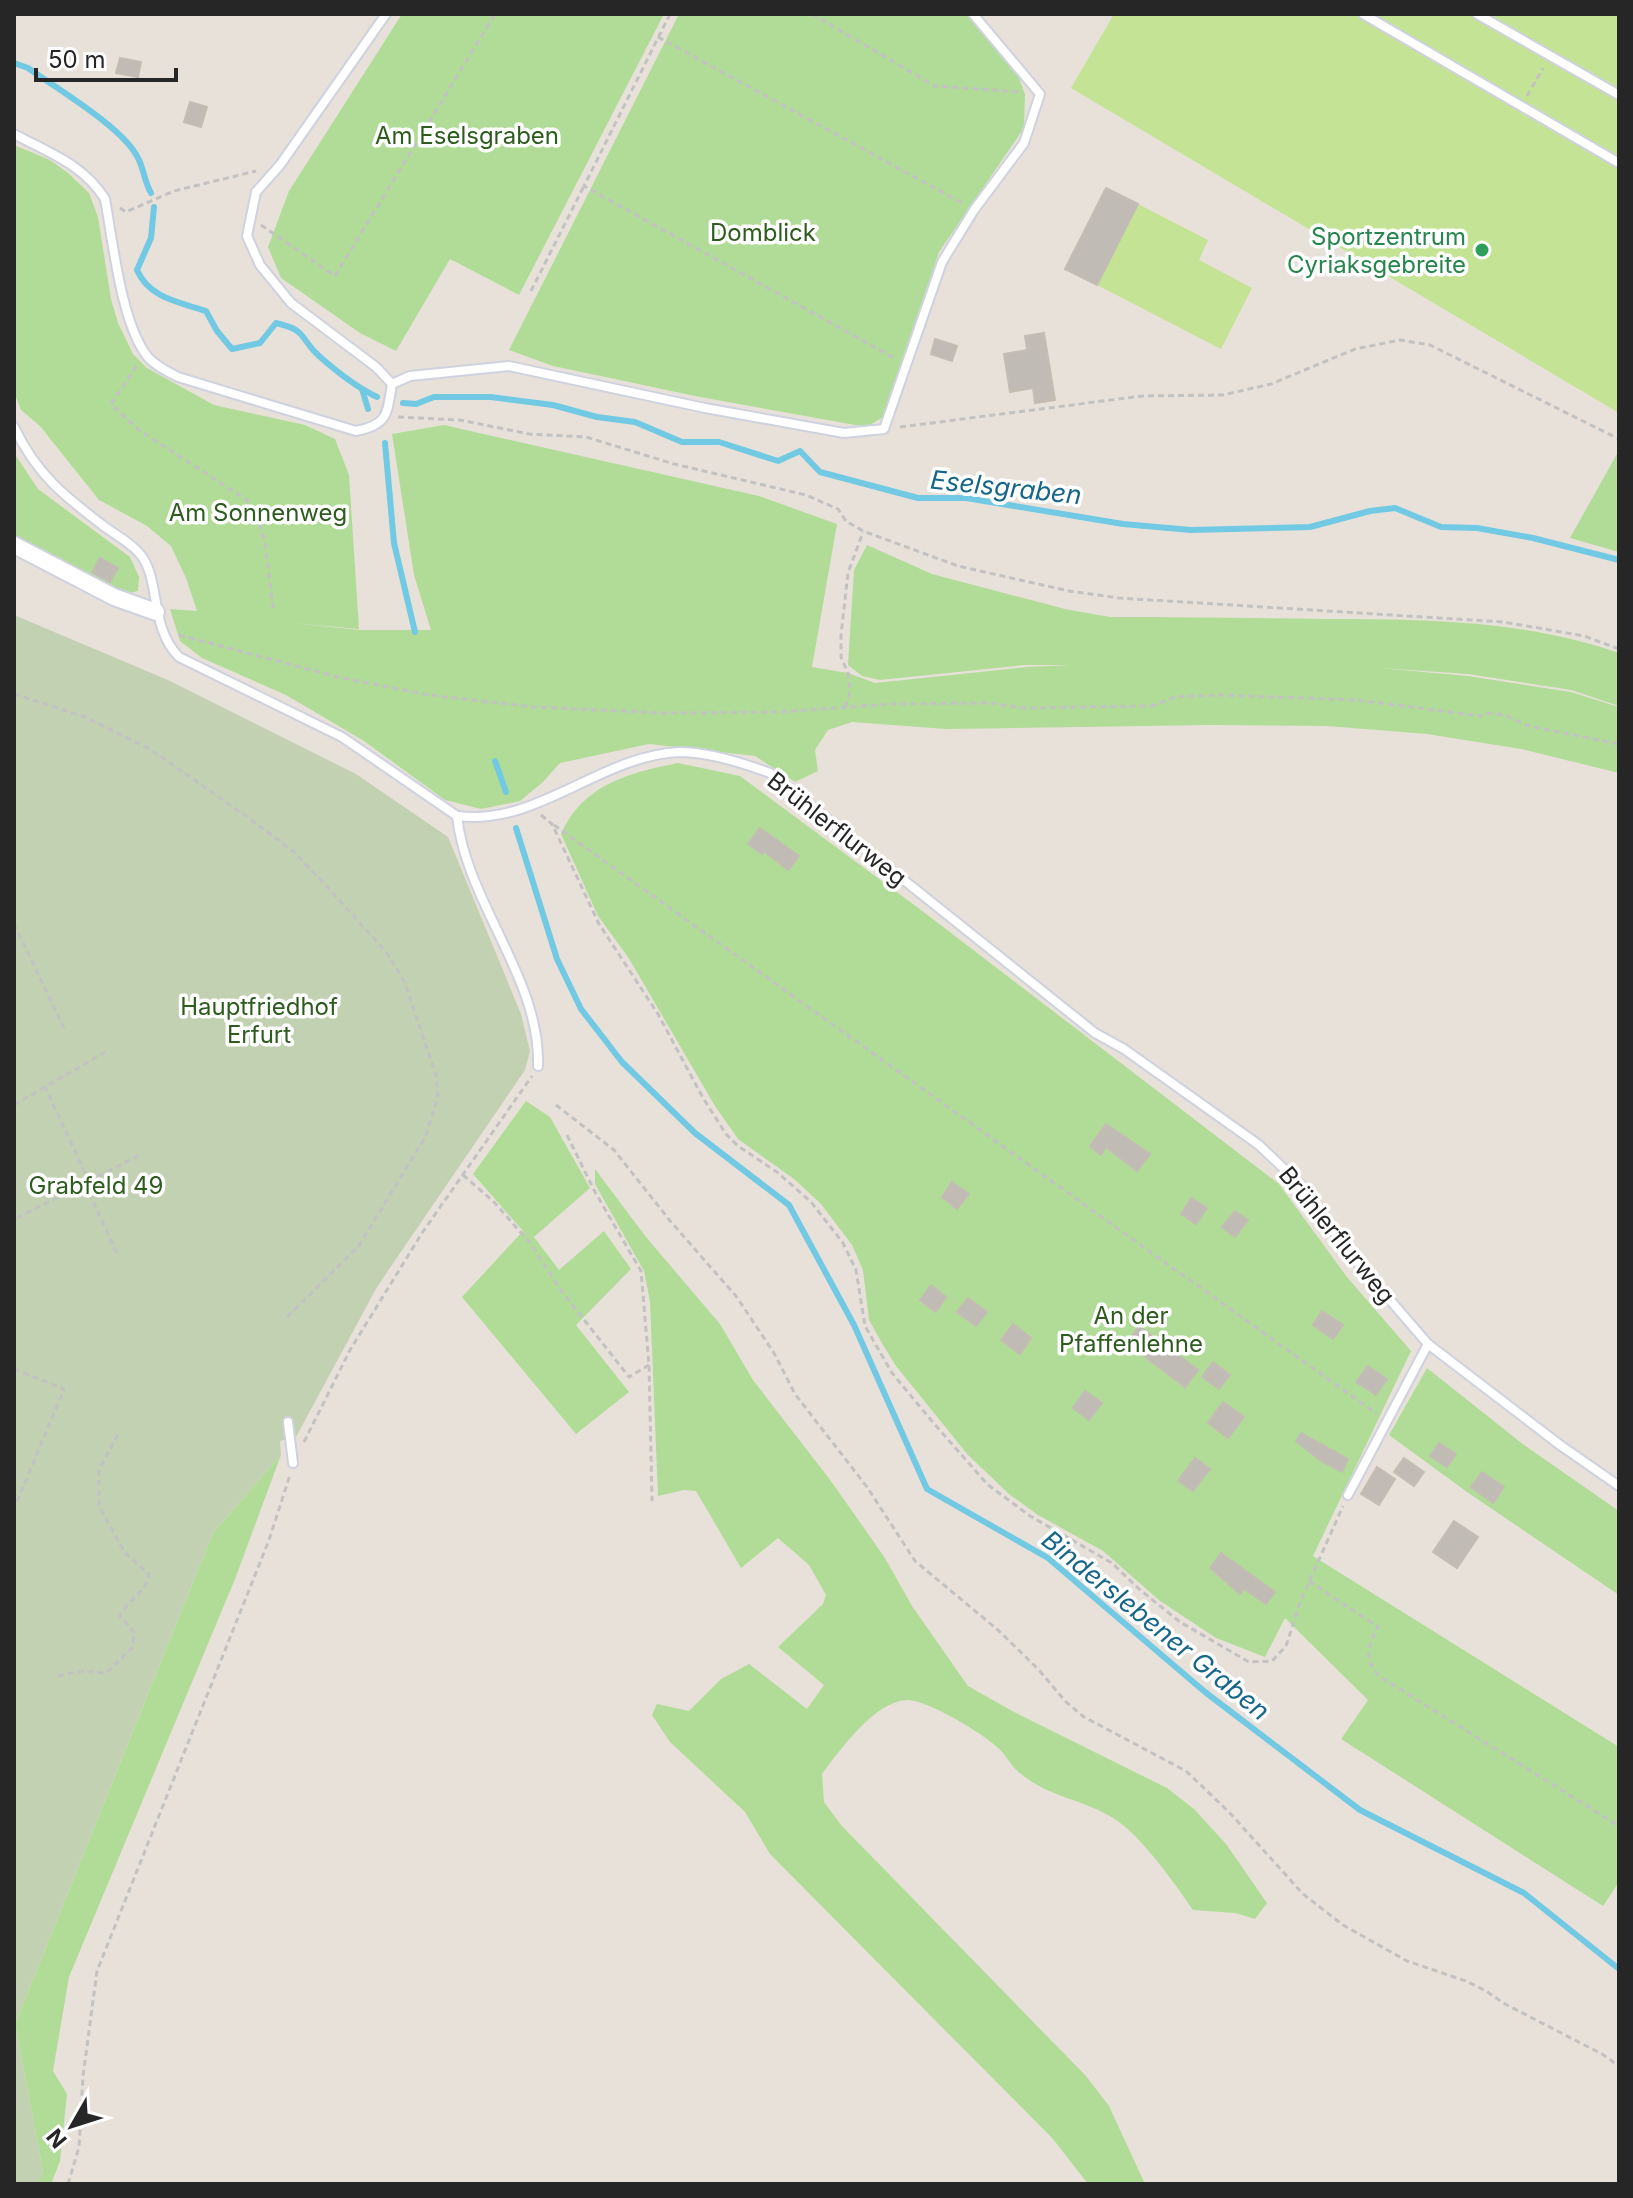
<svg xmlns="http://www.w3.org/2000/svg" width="1633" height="2198" font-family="Inter,sans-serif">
<rect width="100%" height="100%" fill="#e8e1d9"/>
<!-- green -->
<g fill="#b1dc98">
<path d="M402,14H664L519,295L450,259L396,351L360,333L281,278L268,247L289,191Z"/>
<path d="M679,14H966L1019,78L1025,94L1024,128L939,252L883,417L870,425H855L700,397L553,366L509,350Z"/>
<path d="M14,145L50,160L68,173L89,193L98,217L111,299L118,323L133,354L147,368L214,405L305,425L335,439L349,475L359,629L292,623L360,630H431L414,575L392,434L444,425L759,496L837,524L812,667L848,673L875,683L1027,667L1071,665H1024L880,680L862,676L848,665L854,570L867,545L932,574L1065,609L1110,617C1181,617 1252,618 1324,619C1424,619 1524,620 1619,653V706L1571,690L1468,674L1380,668L1468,676L1571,692L1619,707V773L1521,749L1427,734L1327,726L1208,725L946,729L852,722L828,730L815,750L818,771L795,782L755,756L649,744L560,763L543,782L520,801L481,809L445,800L364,741L286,695L202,658L180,641L170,609L197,611L186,578L171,546L147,526L99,500L40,426L21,410L14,392Z"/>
<path d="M14,453L38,489L130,557L139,577L138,591L125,594L14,537Z"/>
<path d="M1617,454L1619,455V552L1570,538Z"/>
<path d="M678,763L740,776L925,913L1279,1184L1347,1277L1411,1351L1313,1556L1619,1747V1882L1603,1906L1341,1739L1368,1700L1285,1618L1265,1657L1216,1638L1160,1601L1103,1551L1038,1515L1009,1494L968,1455L896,1366L883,1345L869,1320L863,1270L852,1245L821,1204L794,1179L738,1139L715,1106L628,957L598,916L561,834C583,784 629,773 678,763Z"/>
<path d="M526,1101L550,1117L590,1188L534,1237L559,1270L604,1231L631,1269L576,1325L629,1392L576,1434L462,1297L523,1231L473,1174Z"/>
<path d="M595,1169L646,1237L720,1324L753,1380L831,1481L885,1558L912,1606L968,1686L1014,1712L1167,1788L1194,1809L1226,1844L1267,1903L1255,1919L1235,1913L1193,1910C1175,1884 1144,1840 1119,1822C1089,1800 1049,1798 1021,1774C1011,1767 1006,1754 997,1747C982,1733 926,1699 907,1700C875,1701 840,1750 822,1774L824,1802L841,1825L1086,2076L1109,2106L1145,2184H1088L1053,2139L770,1854L745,1812L670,1742L652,1715L657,1704L689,1711L721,1679L749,1664L807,1709L824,1685L778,1647L823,1604L826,1595L809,1565L778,1538L741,1568L696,1491L684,1490L658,1496L650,1302L644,1271L595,1184Z"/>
<path d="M1427,1368L1524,1445L1619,1511V1595L1467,1492L1389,1435Z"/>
<path d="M281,1455L235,1579L69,1977L53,2071L67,2094L60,2161L51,2184H37L43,2171L15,2024L213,1533Z"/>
</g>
<!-- cemetery -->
<path fill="#c2d1b1" d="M14,615L168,680L356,774L448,837L521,1014L530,1051L525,1070L377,1287L296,1437L280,1441L281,1455L213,1533L15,2024L43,2171L37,2184H14Z"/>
<!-- pitch -->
<g fill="#c4e394">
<path d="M1114,14H1619V413L1071,88Z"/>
<path d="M1138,204L1208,240L1199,260L1252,288L1221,349L1097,285Z"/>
</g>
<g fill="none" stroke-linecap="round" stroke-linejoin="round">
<!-- stream -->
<g stroke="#71c9e4" stroke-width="6">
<path d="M14,63L28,68C56,88 124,128 138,158C144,169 144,181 151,193"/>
<path d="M154,207L151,238L137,270C149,298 179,302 206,311L217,331L232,349L260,343L276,323C309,331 298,337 319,356C337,372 356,387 377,397"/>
<path d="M362,389L368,409"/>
<path d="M403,403L416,404L434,397H491L553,405L597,417L635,422L682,442H719L778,461L800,451L820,472L918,498H966L1123,524L1191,530L1310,527L1370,511L1395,508L1441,527L1477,528L1533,538L1619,560"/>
<path d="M385,443L394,543L415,632"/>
<path d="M495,761L506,792"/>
<path d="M516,828L557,959L581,1009L622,1062L695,1133L789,1205L854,1325L927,1489L1048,1558L1205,1692L1360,1810L1524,1893L1619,1969"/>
</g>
</g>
<!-- building -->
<g fill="#c0bbb5" stroke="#c3bdb3" stroke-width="2">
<path d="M120,58L141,62L138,77L116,73Z"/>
<path d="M190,102L207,107L201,127L184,122Z"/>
<path d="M1106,188L1138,204L1097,285L1065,269Z"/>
<path d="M1044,333L1055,400L1035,403L1033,388L1010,392L1004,354L1027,350L1025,336Z"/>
<path d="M935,339L957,346L952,361L931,354Z"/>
<path d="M100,558L118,568L110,582L92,572Z"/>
<path d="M760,828L799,856L788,870L764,851L762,854L748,844Z"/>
<path d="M1106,1124L1150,1154L1137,1171L1106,1147L1101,1155L1090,1146Z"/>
<path d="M952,1182L969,1194L957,1209L942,1197Z"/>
<path d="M1192,1198L1207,1208L1196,1224L1181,1214Z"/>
<path d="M1235,1211L1248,1220L1235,1237L1222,1227Z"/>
<path d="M931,1285L946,1297L936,1312L920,1300Z"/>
<path d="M968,1298L987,1312L976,1326L957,1312Z"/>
<path d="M1322,1311L1343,1325L1333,1339L1313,1325Z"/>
<path d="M1013,1324L1031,1338L1020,1354L1001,1340Z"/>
<path d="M1139,1326L1198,1370L1185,1387L1127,1343Z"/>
<path d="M1213,1362L1230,1375L1219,1389L1202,1377Z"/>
<path d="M1368,1366L1387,1379L1376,1395L1356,1382Z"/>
<path d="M1085,1391L1102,1403L1089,1420L1073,1408Z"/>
<path d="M1223,1402L1244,1417L1228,1438L1208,1423Z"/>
<path d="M1301,1433L1348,1459L1342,1472L1321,1461L1296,1441Z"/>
<path d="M1439,1443L1456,1454L1447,1467L1430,1456Z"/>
<path d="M1195,1458L1210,1469L1193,1491L1178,1481Z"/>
<path d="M1404,1458L1424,1472L1414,1486L1394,1472Z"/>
<path d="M1377,1467L1395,1479L1379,1505L1361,1494Z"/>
<path d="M1482,1472L1504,1487L1493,1503L1471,1487Z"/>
<path d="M1454,1521L1478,1537L1457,1568L1433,1552Z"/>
<path d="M1221,1553L1275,1592L1266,1604L1244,1589L1240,1594L1210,1568Z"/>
</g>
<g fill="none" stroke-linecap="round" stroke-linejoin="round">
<!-- service casing -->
<g stroke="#ced2df" stroke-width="12">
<g id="service">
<path d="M386,14L280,165L256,192L247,236L260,265L291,303L376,367L392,384"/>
<path d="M1363,14L1619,163"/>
<path d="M1477,14L1619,95"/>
<path d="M14,134C49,153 83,164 105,199C113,242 121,322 147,356C154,365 168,372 178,377L356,431C388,425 387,414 392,384"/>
<path d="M392,384L410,376L509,366L705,408L844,433L884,429L942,262L974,210L1024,143L1040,94L973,14"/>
<path d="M14,427C37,475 64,496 105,527C116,535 131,543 140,554C161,579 149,627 179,657L342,737L457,816C536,827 601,755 680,752C709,752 743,763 770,773L1095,1033L1124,1049L1259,1145L1303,1187L1346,1249L1428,1344L1560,1445L1619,1486"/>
<path d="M457,816C466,902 541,979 538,1066"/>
<path d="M288,1422L293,1463"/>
<path d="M1348,1495L1428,1344"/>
</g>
</g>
<!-- minor casing -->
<g stroke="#ced2df" stroke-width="20">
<path id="minor" d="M14,545L114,597L156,612"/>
</g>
<!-- path -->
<g stroke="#c2c2c2" stroke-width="3" stroke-dasharray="6 4" stroke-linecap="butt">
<path d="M670,14L584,186L896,359"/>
<path d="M812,14L935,86L1021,92"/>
<path d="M658,37L964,204"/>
<path d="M1527,96L1543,68"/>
<path d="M120,208L126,212L174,191L256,171"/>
<path d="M261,225L335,276L495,14"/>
<path d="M531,291L584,186"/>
<path d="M137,366L111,404L139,430L247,500L259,520L265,542L273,608"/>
<path d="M398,417L460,420L529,434L586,437L674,464L806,495L838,509L846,521L863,531L958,566L1069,591L1119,598L1504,622L1584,636L1619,649"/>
<path d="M900,427L1142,396L1223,395L1271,384L1355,349L1400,340L1430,345L1619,439"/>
<path d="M179,635L338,677L429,695L534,707L663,713L781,712L891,704L989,703L1024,708L1152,706L1175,697L1218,695L1357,700L1481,716L1487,713L1505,715L1529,726L1619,744"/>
<path d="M14,694L85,717L150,749L253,821L294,852L321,880L387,953L404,981L436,1075L438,1096L426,1136L358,1247L285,1319"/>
<path d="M845,707L850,692L848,673L841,657V635L848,573L863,532"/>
<path d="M541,815L552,824L599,924L658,1014L703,1098L726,1134L738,1146L777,1172L811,1202L843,1243L856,1270L865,1326L892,1373L931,1420L987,1484L1030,1516L1112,1563L1139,1589L1180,1622L1249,1662L1272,1661L1286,1646L1301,1600L1343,1506"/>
<path d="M554,825L1377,1414"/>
<path d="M14,924L66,1032"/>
<path d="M14,1105L107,1051"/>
<path d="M556,1105L614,1150L671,1222L736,1296L774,1353L795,1394L867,1487L915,1561L998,1630L1038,1669L1066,1702L1084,1717L1186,1771L1229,1812L1303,1894L1343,1925L1407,1961L1466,1981L1486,1991L1505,2004L1602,2054L1619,2066"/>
<path d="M567,1135L595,1192L641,1271L649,1365L652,1501"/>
<path d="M463,1175L494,1202L531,1244L560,1289L629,1377L649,1365"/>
<path d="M89,1181L142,1154"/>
<path d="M85,1184L117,1253"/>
<path d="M17,1218L89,1181L45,1087"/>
<path d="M14,1369L64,1389L14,1509"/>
<path d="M304,1442L350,1350L422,1233L532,1076"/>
<path d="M1309,1581L1378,1627C1367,1646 1364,1658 1379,1676L1619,1826"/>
<path d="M58,1676L83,1671L106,1673L133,1647L134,1632L120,1616C129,1598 145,1595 149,1574L125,1553L99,1506V1470L118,1434"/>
<path d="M68,2184L79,2147L83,2076L97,1971L269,1540L290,1475"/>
</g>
<!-- service -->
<use href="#service" stroke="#fff" stroke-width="8"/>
<!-- minor -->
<use href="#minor" stroke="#fff" stroke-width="16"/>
</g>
<!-- markers -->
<circle fill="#2e9e5b" stroke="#fff" stroke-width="3" cx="1482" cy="250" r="8"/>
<g text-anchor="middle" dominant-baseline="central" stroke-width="7" stroke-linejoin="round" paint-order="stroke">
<!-- park labels -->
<g font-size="24" fill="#2d5c1e" stroke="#fff">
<text x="467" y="135">Am Eselsgraben</text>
<text x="763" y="232">Domblick</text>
<text x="258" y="512">Am Sonnenweg</text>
<text x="259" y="1006">Hauptfriedhof<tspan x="259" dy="28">Erfurt</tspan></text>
<text x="96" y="1185">Grabfeld 49</text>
<text x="1131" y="1315">An der<tspan x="1131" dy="28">Pfaffenlehne</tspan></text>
</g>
<!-- leisure labels -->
<g font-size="24" fill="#27864d" stroke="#fff" text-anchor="end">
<text x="1466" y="236">Sportzentrum<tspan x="1466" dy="28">Cyriaksgebreite</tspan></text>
</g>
<!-- street labels -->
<g font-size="24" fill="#262626" stroke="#fff">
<text transform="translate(837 829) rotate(38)">Brühlerflurweg</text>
<text transform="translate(1337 1235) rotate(51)">Brühlerflurweg</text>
</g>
<!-- water labels -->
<g font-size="26" font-style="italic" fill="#16668b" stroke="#fff">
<text transform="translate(1006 487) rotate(6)">Eselsgraben</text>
<text transform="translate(1156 1625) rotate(39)">Binderslebener Graben</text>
</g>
</g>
<!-- border -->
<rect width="1633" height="2198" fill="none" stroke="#262626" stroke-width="32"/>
<!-- north arrow -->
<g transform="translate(72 2126) rotate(231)" stroke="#ffffff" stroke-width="6" paint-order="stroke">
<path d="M0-6L14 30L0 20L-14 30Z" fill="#262626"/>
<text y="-12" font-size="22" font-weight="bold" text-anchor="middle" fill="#262626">N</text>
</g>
<!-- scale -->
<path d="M36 68v12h140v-12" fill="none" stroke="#262626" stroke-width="4"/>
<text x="48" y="68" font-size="24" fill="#262626" stroke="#ffffff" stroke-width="6" paint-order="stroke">50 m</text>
</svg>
